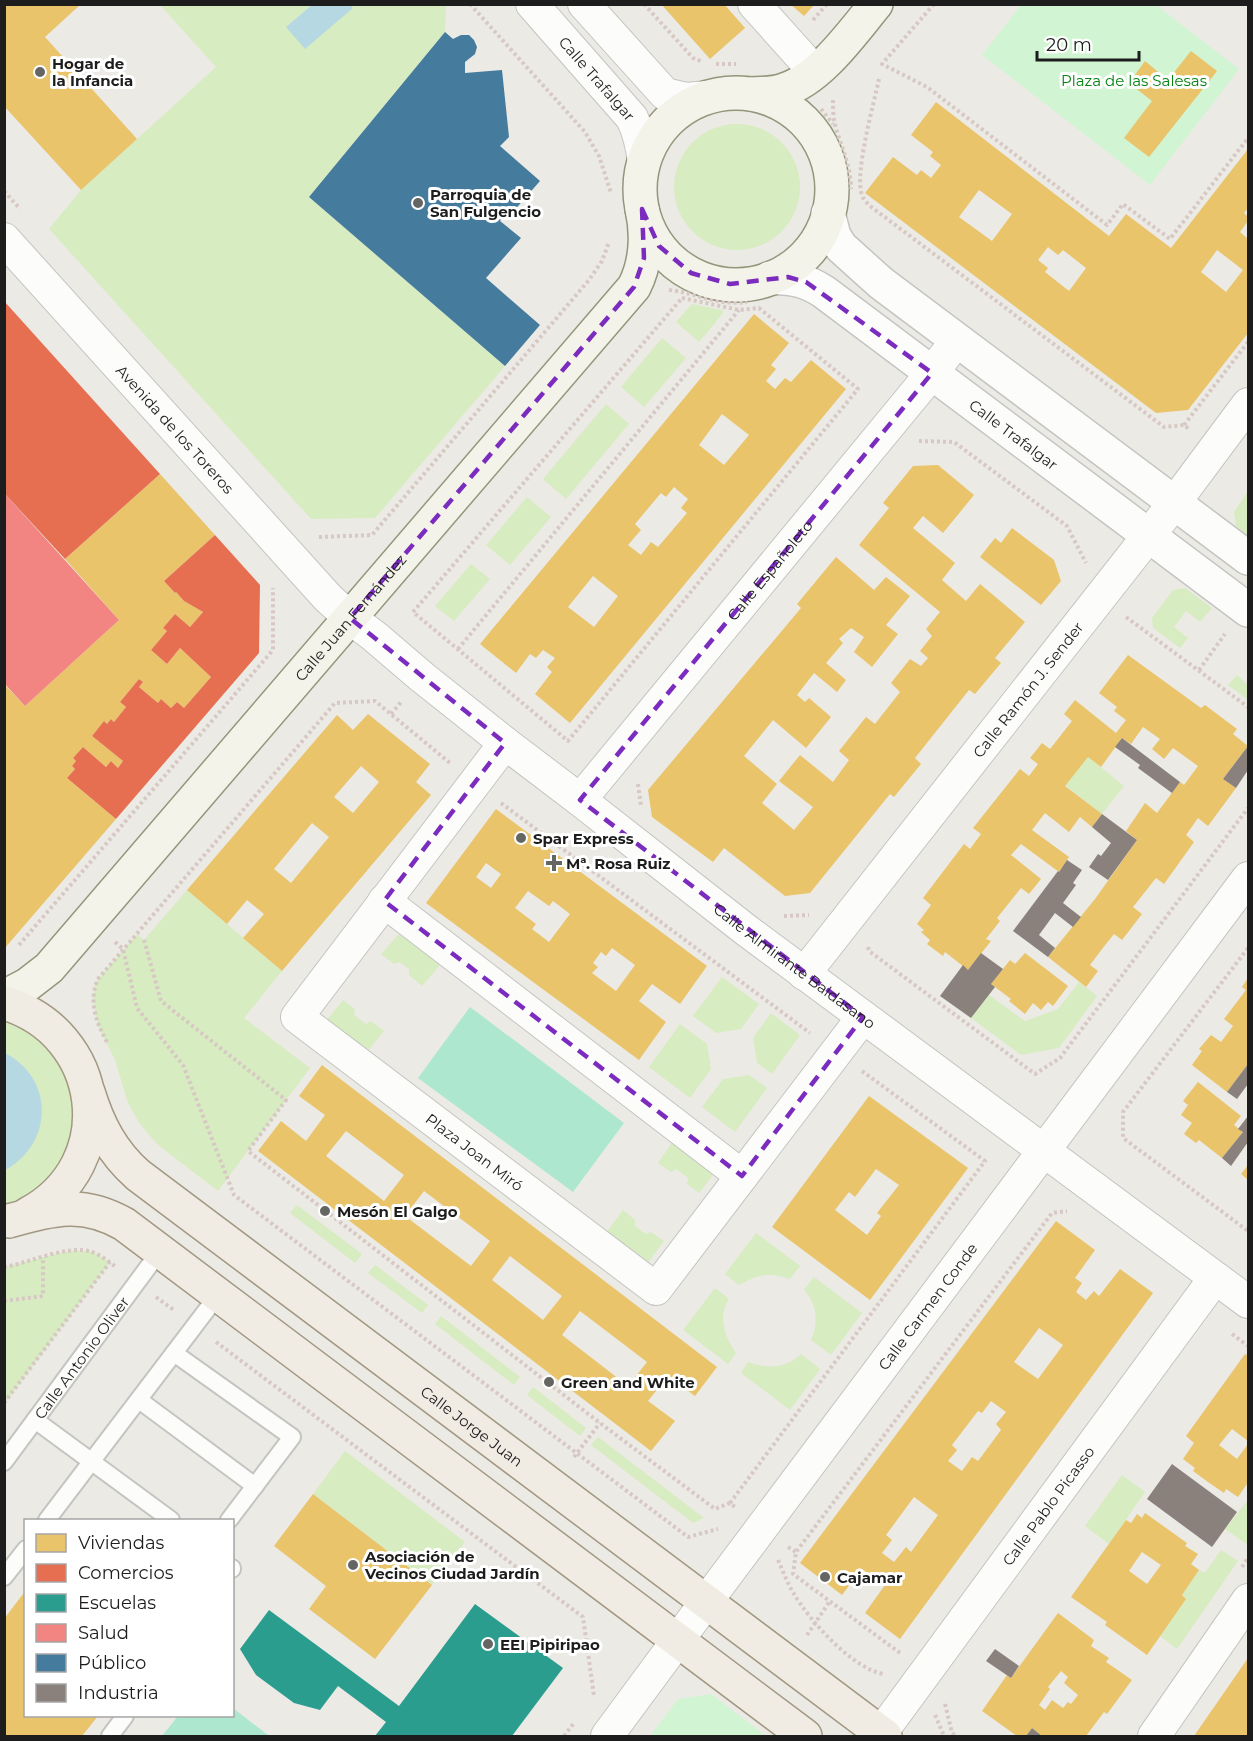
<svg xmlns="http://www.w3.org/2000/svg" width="1253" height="1741" font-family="Montserrat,sans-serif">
<rect width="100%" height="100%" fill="#eceae5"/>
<!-- grass -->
<g fill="#d7ecc1">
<path d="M160,5H446L445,32L309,197L505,366L375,518L311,519L49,229L81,190L216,67Z"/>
<circle cx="737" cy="187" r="63"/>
<path d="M692,304L722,310L723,313L699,342L676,322Z"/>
<path d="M662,338L686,358L644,407L621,387Z"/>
<path d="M606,404L629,424L566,499L543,479Z"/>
<path d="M1248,491V535L1236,526L1234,512Z"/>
<path d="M527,497L551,517L510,565L486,545Z"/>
<path d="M471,564L490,579L454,621L435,606Z"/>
<path d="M1185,588L1212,608L1200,622L1186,611L1174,627L1188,638L1180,648L1153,628L1152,618L1173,590Z"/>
<path d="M1237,675L1248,685V700L1228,685Z"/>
<path d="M1087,756L1124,786L1102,814L1065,785Z"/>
<path d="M187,890L282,971L244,1018L310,1068L218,1191L158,1145L140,1124L128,1103L115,1060L98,1026L93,999L95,985L98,979L137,934L144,940Z"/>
<path d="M399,934L440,965L422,986L409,975V969L399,962L394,964L381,954Z"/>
<path d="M722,977L759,1004L741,1029L716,1033L693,1016Z"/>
<path d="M1079,982L1097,996L1059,1048L1021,1055L971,1018L989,995L1025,1021L1058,1009Z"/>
<path d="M343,1000L355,1009L354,1015L366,1024L371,1021L384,1031L366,1053L325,1022Z"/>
<path d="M5,1003L58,1034L84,1149L5,1223Z"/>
<path d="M771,1013L800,1035L772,1074L757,1063L753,1038Z"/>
<path d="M680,1024L707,1044L711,1069L690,1098L649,1067Z"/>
<path d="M749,1075L767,1088L735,1132L702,1107L723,1079Z"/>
<path d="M674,1140L716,1171L699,1193L687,1184L688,1178L676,1169L671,1172L658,1163Z"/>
<path d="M297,1205L362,1254L355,1263L290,1213Z"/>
<path d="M623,1210L635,1220V1226L646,1234L651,1232L664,1241L647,1264L606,1233Z"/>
<path d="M756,1233L800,1266L790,1279C769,1272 759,1274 739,1285L725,1274Z"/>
<path d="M68,1251H91L110,1262L5,1403V1267Z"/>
<path d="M375,1265L428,1305L422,1313L368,1273Z"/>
<path d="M814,1277L862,1313L831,1355L811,1340C819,1324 817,1303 804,1290Z"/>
<path d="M715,1288L729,1299C717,1316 725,1337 736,1353L728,1364L683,1330Z"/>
<path d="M441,1316L520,1377L514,1385L435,1324Z"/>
<path d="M801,1354L820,1369L790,1410L741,1373L748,1362C768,1369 785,1369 801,1354Z"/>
<path d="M533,1387L586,1428L580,1436L527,1395Z"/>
<path d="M598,1437L704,1518L693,1523L591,1445Z"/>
<path d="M345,1451L465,1542L432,1585L313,1494Z"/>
<path d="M1122,1475L1145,1492L1109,1544L1085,1526Z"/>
<path d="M1248,1500V1545L1225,1529Z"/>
<path d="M1221,1550L1238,1561L1177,1649L1160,1636L1186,1599L1182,1595L1199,1570L1205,1573Z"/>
</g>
<!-- park -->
<g fill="#d1f4d2">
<path d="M1021,5H1156L1239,69L1150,185L982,55Z"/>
<path d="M711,1694L766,1736H650L678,1699Z"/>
</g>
<!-- pitch -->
<g fill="#ade7cf">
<path d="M470,1007L624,1123L573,1192L418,1078Z"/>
<path d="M233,1708L269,1736H162L178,1716H232Z"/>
</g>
<!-- water -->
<g fill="#b6d8e2">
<path d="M312,5H350L353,8L305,49L286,27Z"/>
<path d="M5,1053C55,1079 53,1144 5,1170Z"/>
</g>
<!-- homes -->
<g fill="#e9c46a" fill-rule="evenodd">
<path d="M4,4H81L45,37L137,139L81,190L4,106Z"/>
<path d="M661,4H724L745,28L710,59Z"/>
<path d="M790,4H815L804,16Z"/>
<path d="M1191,51L1217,71L1149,157L1124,138L1152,101L1129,83L1145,61L1168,80Z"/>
<path d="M936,102L1109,236L1126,214L1171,248L1248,149V208L1244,213L1248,217V221L1240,232L1248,239V333L1188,410L1156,413L865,193L893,157L917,175L921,170L931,178L941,165L930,156L933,152L911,135ZM979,190L1012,214L992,241L959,217ZM1048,247L1058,255L1063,250L1086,268L1069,291L1045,272L1048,268L1038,260ZM1217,250L1243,270L1226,292L1201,272Z"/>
<path d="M754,314L789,343L771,365L776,369L766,381L775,389L785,378L791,382L811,360L846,389L570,723L535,694L552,672L547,667L555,658L543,650L536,658L530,654L516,673L480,644ZM722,414L749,435L724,465L699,445ZM674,487L688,499L681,508L687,513L658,547L651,542L641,555L628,545L641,530L635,524L661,493L666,497ZM593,576L618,596L594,627L568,607Z"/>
<path d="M938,465L974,495L943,533L923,516L913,528L955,563L942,580L966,601L980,584L1025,622L995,658L1001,663L975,694L969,690L915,758L921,764L894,797L890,794L810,893L785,896L724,848L713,862L652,817L648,790L801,608L797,604L836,557L874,590L886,577L910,596L886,625L898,634L872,667L854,652L864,637L851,628L839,639L843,643L826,663L846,680L837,692L814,673L797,695L805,702L809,698L831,717L806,748L773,720L744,756L777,784L762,803L794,830L813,807L779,781L800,755L833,782L849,760L839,751L866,717L875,724L900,692L891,683L910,659L921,666L928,658L920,651L932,636L926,629L940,612L859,545L889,508L883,503L913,466Z"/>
<path d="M160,474L215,535L164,581L175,593L176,592L184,601L203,612L190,627L175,614L163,628L167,631L151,650L167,664L180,648L211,677L184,708L177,702L171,708L161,699L158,703L139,687L143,682L139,679L120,702L126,707L114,722L111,719L107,724L104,721L92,736L123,761L118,768L111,761L106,767L83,747L73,758L76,761L72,766L75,769L67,778L116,819L4,949V684L25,706L119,620L65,559Z"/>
<path d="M1012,528L1054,560L1061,581L1041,605L980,557L995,538L1001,543Z"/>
<path d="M1128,655L1201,708L1205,705L1237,729L1233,734L1248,746L1223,779L1236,788L1208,826L1198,818L1186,835L1194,842L1164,884L1156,878L1133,907L1142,914L1122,940L1114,934L1102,949L1090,965L1098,971L1086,987L1048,957L1095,899L1137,840L1126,831L1145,803L1157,813L1180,782L1184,785L1198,766L1173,748L1164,759L1152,749L1160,739L1143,727L1131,744L1122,738L1101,767L1088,757L1065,786L1102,814L1092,827L1080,817L1069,832L1045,813L1032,830L1069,857L1059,872L1021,844L1011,855L1041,879L1029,894L1021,888L997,918L1000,921L986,939L991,941L968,970L945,952L943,956L927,944L930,940L921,932L924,930L917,924L931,905L923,898L964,844L970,849L981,834L973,828L1020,769L1029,776L1038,764L1030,758L1042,743L1050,749L1072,721L1064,714L1075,700L1116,733L1126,720L1114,711L1117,707L1099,693Z"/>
<path d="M368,714L430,764L416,782L431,795L282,971L243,938L264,914L247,900L227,924L187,890L337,715L353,730ZM361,766L379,782L353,813L334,797ZM312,823L329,837L291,883L274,869Z"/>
<path d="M496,809L707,966L680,1004L652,984L639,1001L666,1022L639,1060L426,903ZM486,863L501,874L491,888L476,877ZM528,891L549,906L553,901L570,914L549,942L532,929L536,924L515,908ZM612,948L635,965L616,991L592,973L598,967L593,963L601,952L606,956Z"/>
<path d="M1025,953L1068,986L1053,1006L1048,1002L1041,1010L1033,1003L1025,1014L1009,1001L1011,999L991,984L1010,960L1015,964Z"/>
<path d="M1248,978V1064L1227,1092L1192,1065L1202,1051L1199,1049L1211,1035L1221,1042L1233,1026L1224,1019L1246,990L1242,987Z"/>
<path d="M322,1065L717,1367L695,1396L668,1376L648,1401L675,1421L651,1451L258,1151L281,1121L306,1141L325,1115L299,1096ZM346,1131L404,1175L384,1201L326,1156ZM424,1191L490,1241L471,1266L405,1216ZM510,1256L562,1296L543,1320L492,1280ZM580,1311L647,1362L628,1386L562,1335Z"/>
<path d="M1198,1082L1241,1116L1234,1125L1243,1132L1222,1158L1199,1140L1196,1143L1184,1134L1192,1123L1181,1115L1188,1105L1183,1101Z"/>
<path d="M869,1096L968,1168L870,1300L772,1227ZM876,1169L899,1185L877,1213L881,1216L867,1235L835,1210L849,1192L855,1197Z"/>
<path d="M1248,1165V1180L1241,1174Z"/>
<path d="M1056,1221L1095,1250L1075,1278L1082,1283L1076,1292L1086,1300L1094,1291L1099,1296L1120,1269L1153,1293L900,1639L865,1613L885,1585L862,1569L842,1595L800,1563ZM1039,1328L1063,1345L1038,1379L1014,1362ZM991,1401L1006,1412L996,1424L1001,1430L978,1461L972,1457L962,1471L948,1461L957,1450L952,1445L978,1411L982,1413ZM914,1497L938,1515L911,1552L906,1547L894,1562L882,1553L892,1540L886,1535Z"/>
<path d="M1245,1354L1248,1356V1441L1232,1429L1219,1445L1237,1459L1248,1444V1485L1247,1484L1238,1497L1226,1489L1224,1493L1208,1482L1193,1471L1195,1468L1183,1459L1194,1443L1186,1436Z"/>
<path d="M313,1494L432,1585L375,1659L309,1609L326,1586L274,1546Z"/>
<path d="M1145,1513L1187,1543L1185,1546L1198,1554L1191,1564L1199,1570L1182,1595L1186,1599L1147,1655L1105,1625L1107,1622L1071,1597L1126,1520L1131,1523L1137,1514L1142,1518ZM1142,1552L1161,1565L1147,1584L1129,1571Z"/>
<path d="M26,1590V1716H98L82,1736H8L4,1734V1619Z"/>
<path d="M1058,1613L1094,1640L1091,1646L1109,1658L1106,1662L1132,1680L1107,1714L1104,1712L1086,1736H1042L1032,1728L1026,1736H1017L982,1711L1007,1675L1011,1678ZM1061,1671L1068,1677L1064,1683L1078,1695L1071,1704L1068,1702L1063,1708L1052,1700L1045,1710L1039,1705L1050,1689L1048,1687Z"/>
<path d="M1248,1658V1736H1194Z"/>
</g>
<!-- shops -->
<g fill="#e76f51">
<path d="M4,301L160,474L65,559L4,493Z"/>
<path d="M215,535L260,585L259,653L116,819L67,778L75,769L72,766L76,761L73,758L83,747L106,767L111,761L118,768L123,761L92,736L104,721L107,724L111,719L114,722L126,707L120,702L139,679L143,682L139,687L158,703L161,699L171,708L177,702L184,708L211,677L180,648L167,664L151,650L167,631L163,628L175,614L190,627L203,612L184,601L176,592L175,593L164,581Z"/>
</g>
<!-- schools -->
<path fill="#2a9d8f" d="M475,1604L563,1668L512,1736H375L386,1722L338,1686L320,1710L294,1703L256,1675L240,1649L269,1610L399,1706Z"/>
<!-- health -->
<path fill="#f28482" d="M4,493L119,620L25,706L4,683Z"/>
<!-- public -->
<path fill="#457b9d" d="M445,32L453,39L461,35H469L474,40L477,47L475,54L465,62V73L502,70L509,137L500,146L540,181L512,213L509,210L500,221L521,238L486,278L540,325L505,366L309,197Z"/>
<!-- industry -->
<g fill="#8a817c">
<path d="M1122,738L1180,782L1172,793L1138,768L1140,765L1115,747Z"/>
<path d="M1248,746V770L1236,788L1223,779Z"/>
<path d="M1102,814L1137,840L1108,880L1089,867L1098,854L1101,856L1111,843L1092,827Z"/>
<path d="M1067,860L1082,870L1073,883L1076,885L1063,903L1081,917L1073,927L1055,913L1039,935L1055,948L1048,957L1013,931L1058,871L1059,872Z"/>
<path d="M981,953L1003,969L991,984L995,987L971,1018L940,996L963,965L968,970Z"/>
<path d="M1248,1064V1084L1237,1099L1227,1092Z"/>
<path d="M1248,1116V1142L1231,1166L1222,1158L1243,1132L1238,1129Z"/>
<path d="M1172,1464L1237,1512L1212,1547L1147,1499Z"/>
<path d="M995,1649L1019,1666L1011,1678L986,1661Z"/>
<path d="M1032,1728L1042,1736H1026Z"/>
</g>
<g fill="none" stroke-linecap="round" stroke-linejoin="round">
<!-- service casing -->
<g stroke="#c4c4c1" stroke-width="20">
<g id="service">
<path d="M174,1353L292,1437L229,1520"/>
<path d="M139,1400L255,1486"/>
<path d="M35,1420L171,1520"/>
<path id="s1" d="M4,1462L160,1251"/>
<path d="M47,1520L218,1295"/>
<path d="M232,1568V1569"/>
<path d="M4,1577L26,1549"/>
<path d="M110,1736L125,1716"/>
</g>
</g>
<!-- minor casing -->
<g stroke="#c4c4c1" stroke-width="34">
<g id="minor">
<path id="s2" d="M532,4L632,118C639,132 642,146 644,162"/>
<path d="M584,4L665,94L687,99L707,97"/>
<path d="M754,4L815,72"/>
<path id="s3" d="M4,239L328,598L350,618L374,636L422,677L505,743L580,800L746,930L1248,1302"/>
<path id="s4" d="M505,743L297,1017L656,1289L863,1017"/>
<path id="s5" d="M580,800L932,373L957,340"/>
<path d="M384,901L742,1176"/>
<path id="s6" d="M804,974L1175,502L1248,404"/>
<path id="s7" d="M881,1733L1215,1278"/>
<path id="s8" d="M607,1736L706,1602L1248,878"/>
<path d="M1154,1736L1248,1600"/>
</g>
</g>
<!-- tertiary casing -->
<g stroke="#c4c4c1" stroke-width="36">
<g id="tertiary">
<path d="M828,213L834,236L841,247L881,283L1248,558"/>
<path id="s9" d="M770,278C791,277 806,280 824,292L1248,610"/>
</g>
</g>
<!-- secondary casing -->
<g stroke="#94967c" stroke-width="36">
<g id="secondary">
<circle cx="736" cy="189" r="96"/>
<path d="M752,94C763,93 774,94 784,90C820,79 852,33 876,4"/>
<path id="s10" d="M4,997L27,985L49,968L634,287C646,264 648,235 642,209"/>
</g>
</g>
<!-- primary casing -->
<g stroke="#a29882" stroke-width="36">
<g id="primary">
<path d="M4,1003C104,1032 122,1164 28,1214"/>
<path id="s11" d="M88,1092C98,1125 112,1152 138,1175L885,1736"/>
<path d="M9,1221C53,1209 82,1200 124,1224L805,1736"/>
</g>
</g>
<!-- path -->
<g stroke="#d7c8c4" stroke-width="4" stroke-dasharray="3 3" stroke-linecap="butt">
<path d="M470,4L585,132L599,156L611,193"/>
<path d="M644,4L693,58L703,62"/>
<path d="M934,4L882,64L927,87L1107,225L1123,204L1170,239L1248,138"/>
<path d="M813,20L827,4"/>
<path d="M716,64H736"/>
<path d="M879,79C874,103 854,174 862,195C864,201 869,205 874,209L1164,427L1184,425L1189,429"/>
<path d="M833,100C833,109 833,119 836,128C842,149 851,167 851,189"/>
<path d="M821,109L833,124"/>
<path d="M4,191L20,209"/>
<path d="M669,290C697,293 717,306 747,302"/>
<path d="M682,298L739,310L759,308L858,389L568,741L413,612Z"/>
<path d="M1184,425L1248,342"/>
<path d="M919,441L954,442L1067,526L1086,563"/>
<path d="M319,537L372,535L589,280L602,261L609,242"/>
<path d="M1126,617L1248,707"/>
<path d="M458,649L739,310"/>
<path d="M1199,670L1225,634"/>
<path d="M391,714L402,701"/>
<path d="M638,784L641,806"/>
<path d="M501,803L810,1033"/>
<path d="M784,916L809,915"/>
<path d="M144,940L161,1001L286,1100L248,1151L600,1423L715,1509L730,1503L736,1508"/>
<path d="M115,942L123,949L137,1008L183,1065L234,1195L688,1537L718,1529"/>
<path d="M19,945L273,650V588"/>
<path d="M868,947L869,951L1035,1074L1060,1058L1248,808"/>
<path d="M1248,948L1123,1112V1138L1248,1231"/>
<path d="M107,1042C96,1022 88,1001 98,979L335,703L375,701L450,763"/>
<path d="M4,1267C29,1263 68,1244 92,1252C101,1255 109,1262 116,1267"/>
<path d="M156,1297L174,1310"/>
<path d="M4,1301L43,1296V1257"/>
<path d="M1232,1334L1248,1346"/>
<path d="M216,1342L583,1617L594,1696"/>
<path d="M4,1403L110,1262"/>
<path d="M574,1457L600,1423"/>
<path d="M730,1503L985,1161L862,1071"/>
<path d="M788,1547L796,1552"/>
<path d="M778,1560C783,1571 787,1583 794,1594C810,1621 852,1668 883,1674"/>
<path d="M1242,1567L1248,1558"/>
<path d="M807,1635L830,1601"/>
<path d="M900,1653L793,1574L796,1552L1052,1213L1067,1211"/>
<path d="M945,1704L952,1733L956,1736"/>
<path d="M935,1715L944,1736"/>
<path d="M564,1736L574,1723"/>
</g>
<!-- service -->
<use href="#service" stroke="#fcfcfb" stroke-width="16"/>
<!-- minor -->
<use href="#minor" stroke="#fcfcfb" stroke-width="32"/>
<!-- tertiary -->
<use href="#tertiary" stroke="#fcfcfb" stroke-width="33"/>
<!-- secondary -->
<use href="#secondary" stroke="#f3f3e9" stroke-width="33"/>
<!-- primary -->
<use href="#primary" stroke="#f0ebe3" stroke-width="33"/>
</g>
<!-- marked area -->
<path fill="none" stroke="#7b2cbf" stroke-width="4.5" stroke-dasharray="12 8" stroke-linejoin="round" d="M642,209L659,246L691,273L730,284L788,277L806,282L932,373L580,800L863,1017L742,1176L384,901L505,743L350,618L634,287L644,258Z"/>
<!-- markers -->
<g fill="#656563" stroke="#fff" stroke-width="2">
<circle cx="40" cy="72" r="6"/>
<circle cx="418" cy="203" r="6"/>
<circle cx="521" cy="838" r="6"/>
<path d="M551 854h6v6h6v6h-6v6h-6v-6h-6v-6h6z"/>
<circle cx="325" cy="1211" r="6"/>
<circle cx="549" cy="1382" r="6"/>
<circle cx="353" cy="1565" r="6"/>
<circle cx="825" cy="1577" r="6"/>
<circle cx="488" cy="1644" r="6"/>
</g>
<g text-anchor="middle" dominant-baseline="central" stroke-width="6" stroke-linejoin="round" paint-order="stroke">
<!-- poi labels -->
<g font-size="15" font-weight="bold" fill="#1d1d1d" stroke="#fff" text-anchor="start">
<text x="52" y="63">Hogar de<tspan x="52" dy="17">la Infancia</tspan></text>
<text x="430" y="194">Parroquia de<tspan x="430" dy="17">San Fulgencio</tspan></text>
<text x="533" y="838">Spar Express</text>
<text x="566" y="863">Mª. Rosa Ruiz</text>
<text x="337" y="1211">Mesón El Galgo</text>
<text x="561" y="1382">Green and White</text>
<text x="365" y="1556">Asociación de<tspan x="365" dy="17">Vecinos Ciudad Jardín</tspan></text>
<text x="837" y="1577">Cajamar</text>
<text x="500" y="1644">EEI Pipiripao</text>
</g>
<!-- street labels -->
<g font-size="15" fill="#1d1d1d" stroke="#fff">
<text stroke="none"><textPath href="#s2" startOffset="99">Calle Trafalgar</textPath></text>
<text stroke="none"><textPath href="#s3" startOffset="256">Avenida de los Toreros</textPath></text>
<text stroke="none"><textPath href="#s9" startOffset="294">Calle Trafalgar</textPath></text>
<text stroke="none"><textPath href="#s5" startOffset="298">Calle Españoleto</textPath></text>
<text stroke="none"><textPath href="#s10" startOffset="516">Calle Juan Fernández</textPath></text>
<text stroke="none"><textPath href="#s6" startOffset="362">Calle Ramón J. Sender</textPath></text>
<text stroke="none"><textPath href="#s3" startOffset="1078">Calle Almirante Baldasano</textPath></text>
<text stroke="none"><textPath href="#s4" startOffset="567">Plaza Joan Miró</textPath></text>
<text stroke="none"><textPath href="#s8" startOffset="536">Calle Carmen Conde</textPath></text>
<text stroke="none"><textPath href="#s1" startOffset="130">Calle Antonio Oliver</textPath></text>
<text stroke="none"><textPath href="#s11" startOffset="516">Calle Jorge Juan</textPath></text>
<text stroke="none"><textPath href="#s7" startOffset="282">Calle Pablo Picasso</textPath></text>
</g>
<!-- park labels -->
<g font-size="15" fill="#048311" stroke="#fff">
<text x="1134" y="80">Plaza de las Salesas</text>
</g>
</g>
<!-- border -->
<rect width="1253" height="1741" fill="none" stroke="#1d1d1d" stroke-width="12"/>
<!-- legend -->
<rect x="24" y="1519" width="210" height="198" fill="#ffffff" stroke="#a5a5a5" stroke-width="1.5"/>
<rect x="36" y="1534" width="30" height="18" fill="#e9c46a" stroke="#a5a5a5" stroke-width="1.5"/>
<text x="78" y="1549" font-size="18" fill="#1d1d1d">Viviendas</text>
<rect x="36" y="1564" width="30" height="18" fill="#e76f51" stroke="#a5a5a5" stroke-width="1.5"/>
<text x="78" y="1579" font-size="18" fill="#1d1d1d">Comercios</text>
<rect x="36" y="1594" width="30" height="18" fill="#2a9d8f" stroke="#a5a5a5" stroke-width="1.5"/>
<text x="78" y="1609" font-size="18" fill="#1d1d1d">Escuelas</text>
<rect x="36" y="1624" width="30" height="18" fill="#f28482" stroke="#a5a5a5" stroke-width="1.5"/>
<text x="78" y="1639" font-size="18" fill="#1d1d1d">Salud</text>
<rect x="36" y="1654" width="30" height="18" fill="#457b9d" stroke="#a5a5a5" stroke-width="1.5"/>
<text x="78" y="1669" font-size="18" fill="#1d1d1d">Público</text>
<rect x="36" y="1684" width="30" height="18" fill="#8a817c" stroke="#a5a5a5" stroke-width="1.5"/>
<text x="78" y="1699" font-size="18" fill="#1d1d1d">Industria</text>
<!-- scale -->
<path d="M1037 51v9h102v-9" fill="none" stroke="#1d1d1d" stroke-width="3"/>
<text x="1046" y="51" font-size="18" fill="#1d1d1d" stroke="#ffffff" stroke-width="4.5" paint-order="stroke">20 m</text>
</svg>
